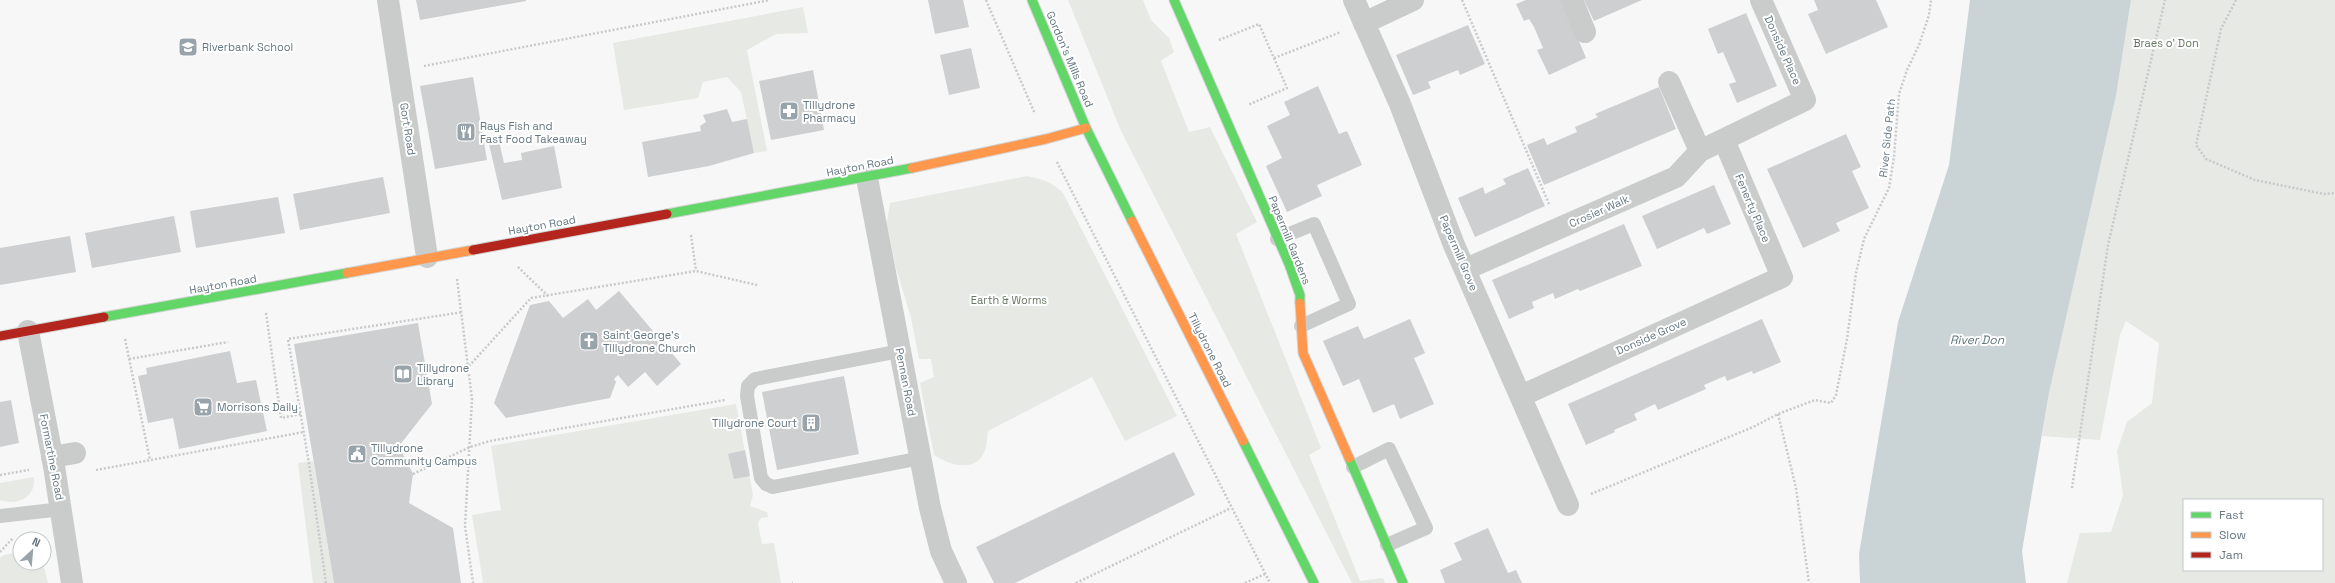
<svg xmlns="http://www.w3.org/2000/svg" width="2335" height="583" font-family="'Space Grotesk',sans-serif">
<rect width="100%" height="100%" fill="#f7f7f7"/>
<!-- green -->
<g fill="#e6e9e4" fill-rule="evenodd">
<path d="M1068,0H1143L1151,20L1169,38L1174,52L1161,61L1189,132L1210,127L1257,222L1236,234L1321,448L1309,455L1360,581L1383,578L1385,583H1352L1121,131Z"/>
<path d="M2131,0H2335V583H2067L2080,533L2111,532L2123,495L2117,451L2127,422L2152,403L2159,343L2126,321L2120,335L2100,440L2042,436L2049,393L2116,96ZM2184,500H2322V570H2184Z"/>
<path d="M803,7L808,33L776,34L747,50L767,151L754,153L741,92L727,77L703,82L698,98L624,110L613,43Z"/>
<path d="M1027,176C1042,179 1052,182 1063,193L1177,416L1125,441L1092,377L988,431C987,437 987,444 985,450C977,474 949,465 934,455L920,383L934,377L931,359H919L911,318L896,268L887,222L890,203Z"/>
<path d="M736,404L753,495L750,506L767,512L768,517L761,518L758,523L762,544L774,543L781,583H479L483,582L472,515L501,510L491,446Z"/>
<path d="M313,461L334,583H313L298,463Z"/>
<path d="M34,477C36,497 18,506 0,500V483Z"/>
<path d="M20,552V563H43L48,583H0V558L4,555Z"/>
</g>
<!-- water -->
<path fill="#cad4d6" d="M1970,0H2131L2116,96L2049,393L2022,551L2026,583H1860L1859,554L1898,322L1949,165Z"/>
<!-- building -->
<g fill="#cecfd0">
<path d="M416,0H526V1L420,20Z"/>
<path d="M928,0H963L969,27L935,34Z"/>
<path d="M1526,0H1562L1586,58L1549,75L1537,50L1543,48L1534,27L1529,19L1524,21L1516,4Z"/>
<path d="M1584,0H1642L1594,21Z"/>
<path d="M1814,0H1876L1888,27L1826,54L1808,14L1818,10Z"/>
<path d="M1746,13L1777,86L1737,103L1729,84L1736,82L1723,52L1718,54L1708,29Z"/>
<path d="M1468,25L1485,64L1460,75L1458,70L1428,82L1431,88L1413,95L1396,55Z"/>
<path d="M971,48L980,88L949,95L940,55Z"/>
<path d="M813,70L824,130L771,140L759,81Z"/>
<path d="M473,77L487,160L435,169L420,86Z"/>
<path d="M1318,86L1339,134L1347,131L1362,165L1317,185L1322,196L1287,212L1266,166L1282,158L1267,126L1290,115L1284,102Z"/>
<path d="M1659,87L1676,129L1544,185L1527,145L1544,138L1547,145L1577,132L1575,127L1598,117L1595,114Z"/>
<path d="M727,109L732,122L747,119L754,153L709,166L648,177L642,142L701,131L700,126L706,122L703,115Z"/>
<path d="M1846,134L1861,167L1852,171L1869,208L1836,223L1840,231L1803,248L1767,169Z"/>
<path d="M498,137L504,163L522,160L521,153L554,146L562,188L502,200L488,140Z"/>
<path d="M1528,168L1545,206L1475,237L1458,198L1483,187L1485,194L1506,184L1503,179Z"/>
<path d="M383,177L390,213L300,230L293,194Z"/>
<path d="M1714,185L1731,224L1707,234L1704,228L1657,249L1642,216Z"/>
<path d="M278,197L285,233L196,248L190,211Z"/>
<path d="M174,216L181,252L92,268L85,233Z"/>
<path d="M1624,224L1642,266L1580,291L1578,289L1555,299L1553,293L1532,302L1534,308L1509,319L1492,280Z"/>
<path d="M70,236L76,272L0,285V248Z"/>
<path d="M619,291L681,364L657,386L645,372L628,387L618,375L614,379L616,382L610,398L506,418L494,403L530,305L549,301L563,318L588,299L596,310Z"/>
<path d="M1410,319L1425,353L1414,358L1434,404L1400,419L1394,404L1373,413L1359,379L1343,386L1323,341L1358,326L1364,339Z"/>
<path d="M1762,319L1781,362L1753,374L1752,371L1727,381L1725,376L1704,385L1706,389L1658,410L1655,404L1634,414L1637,420L1614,430L1615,432L1586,445L1568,404Z"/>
<path d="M418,323L432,404L399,446L413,474L409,503L453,528L461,583H334L294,344Z"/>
<path d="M230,351L237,383L256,380L267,431L179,449L173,418L148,423L138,376L147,374L146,368Z"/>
<path d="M844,376L859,454L777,470L762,392Z"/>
<path d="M11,400L19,443L0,447V402Z"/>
<path d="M745,450L750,476L734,479L728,454Z"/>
<path d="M1174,452L1195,495L1015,583H994L976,547Z"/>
<path d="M1488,528L1508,573L1516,570L1522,583H1445L1440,570L1462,560L1454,543Z"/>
</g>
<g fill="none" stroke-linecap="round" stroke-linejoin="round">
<!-- fast casing -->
<g stroke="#d3d4d5" stroke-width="11">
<g id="fast">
<path d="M1032,0L1086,128L1132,221"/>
<path d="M1174,0L1289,264L1300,295V303"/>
<path d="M667,214L912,168"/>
<path d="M104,317L347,273"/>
<path d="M1243,441L1314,583"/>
<path d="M1349,458L1403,583"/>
</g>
</g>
<!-- slow casing -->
<g stroke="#d3d4d5" stroke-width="11">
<g id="slow">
<path d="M912,168L1046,139L1086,128"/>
<path d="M1132,221L1243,441"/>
<path d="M347,273L473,250"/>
<path d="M1300,303L1303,353L1349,458"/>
</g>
</g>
<!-- jam casing -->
<g stroke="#d3d4d5" stroke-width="11">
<g id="jam">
<path d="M473,250L667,214"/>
<path d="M0,336L104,317"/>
</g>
</g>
<!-- path -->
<g stroke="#c8c9ca" stroke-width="2.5" stroke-dasharray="2 2" stroke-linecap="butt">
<path d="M986,0L1035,114"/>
<path d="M1462,0L1549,204"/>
<path d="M2236,0L2221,29L2196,145L2206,159L2255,180L2324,194L2335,193"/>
<path d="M1219,40L1259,24L1287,88L1248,105"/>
<path d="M1274,58L1341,32"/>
<path d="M424,66L770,0"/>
<path d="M1057,162L1270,583"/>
<path d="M691,235L696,271"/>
<path d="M518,267L548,296"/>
<path d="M457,279L472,399L465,526L473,583"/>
<path d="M266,313L281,418L301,414"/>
<path d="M125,339L150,460"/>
<path d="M129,359L228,342"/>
<path d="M469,366L531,298L696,271L757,285"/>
<path d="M1778,414L1796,488L1809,583"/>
<path d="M96,470L304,432"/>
<path d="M413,474L470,447L490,441L725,400"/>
<path d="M0,475L29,470"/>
<path d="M2072,488L2108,245L2165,0"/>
<path d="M1591,494L1753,427L1778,414L1815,400L1831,403L1836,395L1847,339L1856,273L1864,239L1889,188L1894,157L1899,94L1907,70L1919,45L1929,15L1931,0"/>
<path d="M0,552L13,538"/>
<path d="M326,583L309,464L288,339L463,312"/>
<path d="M792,583H793"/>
<path d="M1076,583L1231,508"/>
<path d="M1245,583L1265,574"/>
</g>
<!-- lane -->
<g stroke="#cacccc" stroke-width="14">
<path d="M1277,239L1314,224L1349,304L1301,326"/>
<path d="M900,351L755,379L748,386L747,396L761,478L766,484L773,487L921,458"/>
<path d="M1353,467L1389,449L1426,528L1387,545"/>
<path d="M0,516L62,509"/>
</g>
<!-- street -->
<g stroke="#cacccc" stroke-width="22">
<path d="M388,0L427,257"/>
<path d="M1354,0L1400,104L1454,245L1568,505"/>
<path d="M1572,0L1585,32"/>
<path d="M1364,23L1413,0"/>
<path d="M1669,82L1700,151"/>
<path d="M867,178L930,508L941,551L956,583"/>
<path d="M1466,269L1676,177L1700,151L1805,100L1761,0"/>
<path d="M28,331L54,466L72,583"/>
<path d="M1521,396L1782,277L1724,140"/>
<path d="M52,457L75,453"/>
</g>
<!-- fast -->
<use href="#fast" stroke="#63d668" stroke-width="9"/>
<!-- slow -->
<use href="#slow" stroke="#ff974d" stroke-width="9"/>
<!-- jam -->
<use href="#jam" stroke="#b3261e" stroke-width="9"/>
</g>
<!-- icons -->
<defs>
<g id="school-square" transform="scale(1)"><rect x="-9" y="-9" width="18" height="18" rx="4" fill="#98a4aa" stroke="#fff"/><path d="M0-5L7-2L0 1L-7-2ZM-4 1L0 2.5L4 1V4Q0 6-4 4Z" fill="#fff"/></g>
<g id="pharmacy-square" transform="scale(1)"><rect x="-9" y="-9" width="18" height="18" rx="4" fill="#98a4aa" stroke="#fff"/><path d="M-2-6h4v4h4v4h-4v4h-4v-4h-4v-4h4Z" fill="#fff"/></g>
<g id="restaurant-square" transform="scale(1)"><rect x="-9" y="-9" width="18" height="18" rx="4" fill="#98a4aa" stroke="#fff"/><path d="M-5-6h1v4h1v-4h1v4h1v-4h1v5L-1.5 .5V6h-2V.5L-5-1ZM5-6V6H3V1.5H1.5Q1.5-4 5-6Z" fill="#fff"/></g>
<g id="church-square" transform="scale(1)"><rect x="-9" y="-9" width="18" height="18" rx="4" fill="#98a4aa" stroke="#fff"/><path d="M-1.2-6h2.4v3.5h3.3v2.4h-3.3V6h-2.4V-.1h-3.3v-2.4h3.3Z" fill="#fff"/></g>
<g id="library-square" transform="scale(1)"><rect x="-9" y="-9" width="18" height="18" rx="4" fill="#98a4aa" stroke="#fff"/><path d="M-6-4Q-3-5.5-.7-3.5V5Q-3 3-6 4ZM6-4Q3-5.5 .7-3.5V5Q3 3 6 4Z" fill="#fff"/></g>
<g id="supermarket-square" transform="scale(1)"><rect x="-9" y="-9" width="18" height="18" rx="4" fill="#98a4aa" stroke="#fff"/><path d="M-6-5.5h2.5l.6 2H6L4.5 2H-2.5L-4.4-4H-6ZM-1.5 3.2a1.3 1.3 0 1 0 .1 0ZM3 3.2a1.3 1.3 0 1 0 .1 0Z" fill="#fff"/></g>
<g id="building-square" transform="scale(1)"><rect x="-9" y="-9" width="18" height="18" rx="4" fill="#98a4aa" stroke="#fff"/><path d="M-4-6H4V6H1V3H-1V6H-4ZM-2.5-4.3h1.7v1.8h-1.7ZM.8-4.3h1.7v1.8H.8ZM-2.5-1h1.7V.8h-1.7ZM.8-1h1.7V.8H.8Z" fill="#fff"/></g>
<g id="civic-square" transform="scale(1)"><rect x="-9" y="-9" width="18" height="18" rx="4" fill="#98a4aa" stroke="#fff"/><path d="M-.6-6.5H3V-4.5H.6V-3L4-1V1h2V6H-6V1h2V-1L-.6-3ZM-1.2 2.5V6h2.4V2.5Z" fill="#fff"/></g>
</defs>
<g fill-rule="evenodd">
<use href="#school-square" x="188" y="47"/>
<use href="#pharmacy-square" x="789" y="111"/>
<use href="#restaurant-square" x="466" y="132"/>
<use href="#church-square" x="589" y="341"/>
<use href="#library-square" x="403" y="374"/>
<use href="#supermarket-square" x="203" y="407"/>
<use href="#building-square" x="811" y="423"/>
<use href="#civic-square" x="357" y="454"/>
</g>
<g text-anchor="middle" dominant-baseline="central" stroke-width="4" stroke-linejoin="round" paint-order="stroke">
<!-- park labels -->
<g font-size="11" fill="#697863" stroke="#fff">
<text x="2166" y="43">Braes o' Don</text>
<text x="1009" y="300">Earth &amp; Worms</text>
</g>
<!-- poi labels -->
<g font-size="11" fill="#657780" stroke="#fff" text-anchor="start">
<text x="202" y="47">Riverbank School</text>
<text x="803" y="105">Tillydrone<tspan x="803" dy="13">Pharmacy</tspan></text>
<text x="480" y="126">Rays Fish and<tspan x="480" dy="13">Fast Food Takeaway</tspan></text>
<text x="603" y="335">Saint George's<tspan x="603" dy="13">Tillydrone Church</tspan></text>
<text x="417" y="368">Tillydrone<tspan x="417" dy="13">Library</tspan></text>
<text x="217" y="407">Morrisons Daily</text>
<text x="797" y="423" text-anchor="end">Tillydrone Court</text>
<text x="371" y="448">Tillydrone<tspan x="371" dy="13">Community Campus</tspan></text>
</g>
<!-- street labels -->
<g font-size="11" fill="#657780" stroke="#fff">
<text transform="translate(1783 50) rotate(66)">Donside Place</text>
<text transform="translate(1070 59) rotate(67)">Gordon's Mills Road</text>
<text transform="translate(408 129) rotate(81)">Gort Road</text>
<text transform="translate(1887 138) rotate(-84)">River Side Path</text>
<text transform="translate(860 166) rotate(-11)">Hayton Road</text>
<text transform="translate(1753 208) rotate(67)">Fenerty Place</text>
<text transform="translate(1599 211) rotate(-24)">Crosier Walk</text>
<text transform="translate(542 225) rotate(-10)">Hayton Road</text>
<text transform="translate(1290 240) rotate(68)">Papermill Gardens</text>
<text transform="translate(1459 253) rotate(67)">Papermill Grove</text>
<text transform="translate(223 284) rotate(-10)">Hayton Road</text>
<text transform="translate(1651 336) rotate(-24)">Donside Grove</text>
<text transform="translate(1210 350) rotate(63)">Tillydrone Road</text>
<text transform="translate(906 382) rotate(79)">Pennan Road</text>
<text transform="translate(52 457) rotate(79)">Formartine Road</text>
</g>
<!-- water labels -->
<g font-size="12" font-style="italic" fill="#5f767a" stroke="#fff">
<text x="1977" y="340">River Don</text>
</g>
</g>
<!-- legend -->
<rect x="2183" y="499" width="140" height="72" fill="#ffffff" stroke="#c1c9cc"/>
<rect x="2191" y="512" width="20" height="6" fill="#63d668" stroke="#c1c9cc"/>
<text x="2219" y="519" font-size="12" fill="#657780">Fast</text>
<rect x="2191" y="532" width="20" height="6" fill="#ff974d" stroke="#c1c9cc"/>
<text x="2219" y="539" font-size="12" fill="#657780">Slow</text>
<rect x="2191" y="552" width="20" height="6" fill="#b3261e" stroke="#c1c9cc"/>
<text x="2219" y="559" font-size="12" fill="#657780">Jam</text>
<!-- north arrow -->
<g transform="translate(32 551) rotate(26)"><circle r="19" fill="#ffffff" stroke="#c1c9cc"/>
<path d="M0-3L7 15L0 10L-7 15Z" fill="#98a4aa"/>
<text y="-6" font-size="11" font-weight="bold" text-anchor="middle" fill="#657780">N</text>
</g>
</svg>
